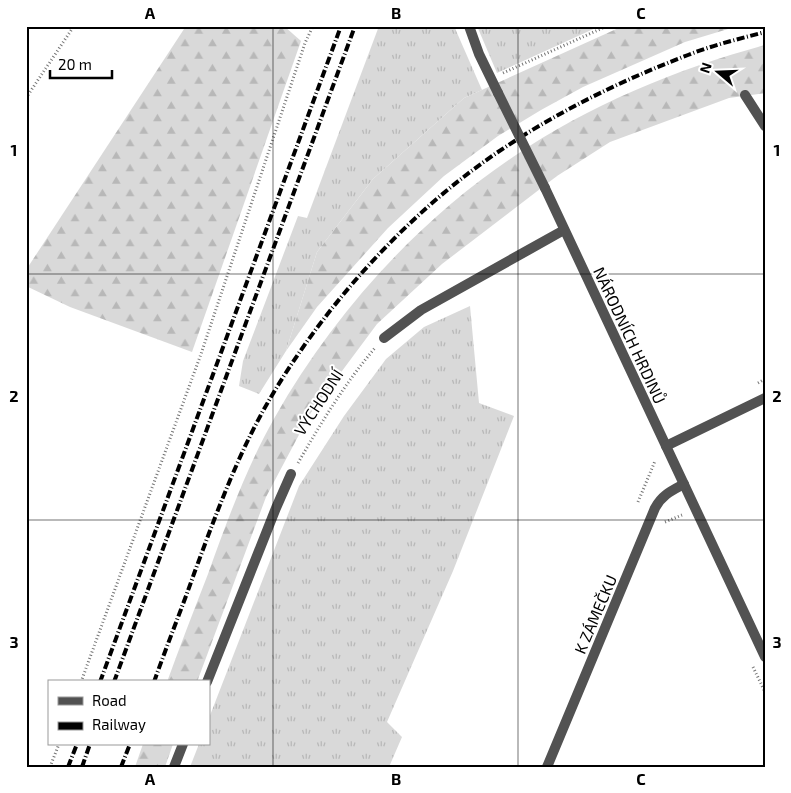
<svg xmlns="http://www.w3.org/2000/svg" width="791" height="793" font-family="'Exo 2',sans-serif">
<defs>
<pattern id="grass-tufts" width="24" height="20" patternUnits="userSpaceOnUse" patternTransform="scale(1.25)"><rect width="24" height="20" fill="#d9d9d9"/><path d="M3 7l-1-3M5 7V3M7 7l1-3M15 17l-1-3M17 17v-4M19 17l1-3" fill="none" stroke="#b8b8b8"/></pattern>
<pattern id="forest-firs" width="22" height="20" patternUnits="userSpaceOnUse" patternTransform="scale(1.25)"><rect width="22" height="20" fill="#d9d9d9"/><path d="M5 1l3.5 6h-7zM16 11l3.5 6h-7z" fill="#b8b8b8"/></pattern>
</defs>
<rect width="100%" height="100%" fill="#fff"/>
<!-- grass -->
<g fill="url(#grass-tufts)">
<path d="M379,26H454L482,90L464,98L373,179L317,252L286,351L259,394L239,386L243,361L298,216L307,218Z"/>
<path d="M477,26H600L497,73Z"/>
<path d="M470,306L479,403L514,416L453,571L387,722L402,737L389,767H190L199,744H209V718L299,486L344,416L386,359L424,327Z"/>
</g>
<!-- forest -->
<g fill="url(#forest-firs)">
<path d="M186,26H284L301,41L192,352L70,307L26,286V270Z"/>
<path d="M623,26H738L685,42L583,87L541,110L498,136L444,176L388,228L317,307L286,351L317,252L373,179L464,98Z"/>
<path d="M765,45V93L729,98L610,142L557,176L442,264L377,324L310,414L266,497L197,682H167C180,646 194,610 208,574C227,521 247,466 275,417C332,316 416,222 513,157C589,105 677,69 765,45Z"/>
<path d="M143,744H173L165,767H135Z"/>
</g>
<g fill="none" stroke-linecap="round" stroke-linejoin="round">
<!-- path -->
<g stroke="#747474" stroke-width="3" stroke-dasharray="1 2.5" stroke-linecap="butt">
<path d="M503,73L607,26"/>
<path d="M26,98L74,26"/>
<path d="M758,383L765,379"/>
<path d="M298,463C321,423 345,383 375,348"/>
<path d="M638,502L655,461"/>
<path d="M665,522L682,515"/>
<path d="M753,667L765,692"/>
<path d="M81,682L201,354L305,43L313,26"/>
<path d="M50,767L59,744"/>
</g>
<!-- lane -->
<path stroke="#525252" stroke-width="10" d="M384,338L421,310L564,230"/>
<!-- street -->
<g stroke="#525252" stroke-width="10">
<path d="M469,26L479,54L498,93"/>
<path d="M745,95L765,126"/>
<path d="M545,188L765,657"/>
<path d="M666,446L765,398"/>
<path d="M207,682L276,508L291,474"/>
<path d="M174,767L183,744"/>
<path d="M547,767L655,508C662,495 671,491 684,484"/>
</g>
<!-- rail -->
<g stroke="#000" stroke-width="4" stroke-dasharray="8 2.5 1 2.5" stroke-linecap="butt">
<path d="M100,682L341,26"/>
<path d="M114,682L355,26"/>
<path d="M154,682C167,645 182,608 195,571C215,517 235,462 263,411C319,310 410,209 507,146C563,109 625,79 688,55C713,45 739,39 765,32"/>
<path d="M68,767L77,744"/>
<path d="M82,767L90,744"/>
<path d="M121,767L130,744"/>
</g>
<!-- street-bridge -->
<path stroke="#525252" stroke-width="10" d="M498,93L545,188"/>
</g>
<!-- grid -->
<path fill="none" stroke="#000" stroke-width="1" stroke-opacity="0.55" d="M273,26V767M518,26V767M26,274H765M26,520H765"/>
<g text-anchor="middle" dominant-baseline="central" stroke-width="4" stroke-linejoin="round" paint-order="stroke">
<!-- street labels -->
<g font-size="16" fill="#000" stroke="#fff">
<text transform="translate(630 335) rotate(65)">NÁRODNÍCH HRDINŮ</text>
<text transform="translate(318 402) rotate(-57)">VÝCHODNÍ</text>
<text transform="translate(595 614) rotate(-67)">K ZÁMEČKU</text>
</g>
</g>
<!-- border -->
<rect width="791" height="793" fill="none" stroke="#ffffff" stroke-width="55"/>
<!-- legend -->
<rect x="48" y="680" width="162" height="65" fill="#ffffff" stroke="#999999"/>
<rect x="58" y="697" width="25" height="8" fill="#525252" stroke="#999999"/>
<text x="92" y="706" font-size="15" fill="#000000">Road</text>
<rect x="58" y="722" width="25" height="8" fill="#000000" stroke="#999999"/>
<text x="92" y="730" font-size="15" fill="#000000">Railway</text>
<!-- north arrow -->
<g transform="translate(718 72) rotate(289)" stroke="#ffffff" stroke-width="4" paint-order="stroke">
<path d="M0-4L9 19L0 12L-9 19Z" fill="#000000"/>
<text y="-8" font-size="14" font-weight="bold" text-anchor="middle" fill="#000000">N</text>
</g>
<!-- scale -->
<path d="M50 70v8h62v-8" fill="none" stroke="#000000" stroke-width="2.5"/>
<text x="58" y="70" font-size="15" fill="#000000" stroke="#ffffff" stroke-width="4" paint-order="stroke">20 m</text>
<rect x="28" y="28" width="736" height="738" fill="none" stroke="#000" stroke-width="2"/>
<g font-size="16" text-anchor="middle" font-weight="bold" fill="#000">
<text x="150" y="19">A</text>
<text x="396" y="19">B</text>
<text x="641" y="19">C</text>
<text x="14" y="156">1</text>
<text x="777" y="156">1</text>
<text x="14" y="402">2</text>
<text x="777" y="402">2</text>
<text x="14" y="648">3</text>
<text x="777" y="648">3</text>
<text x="150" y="785">A</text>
<text x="396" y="785">B</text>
<text x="641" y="785">C</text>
</g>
</svg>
